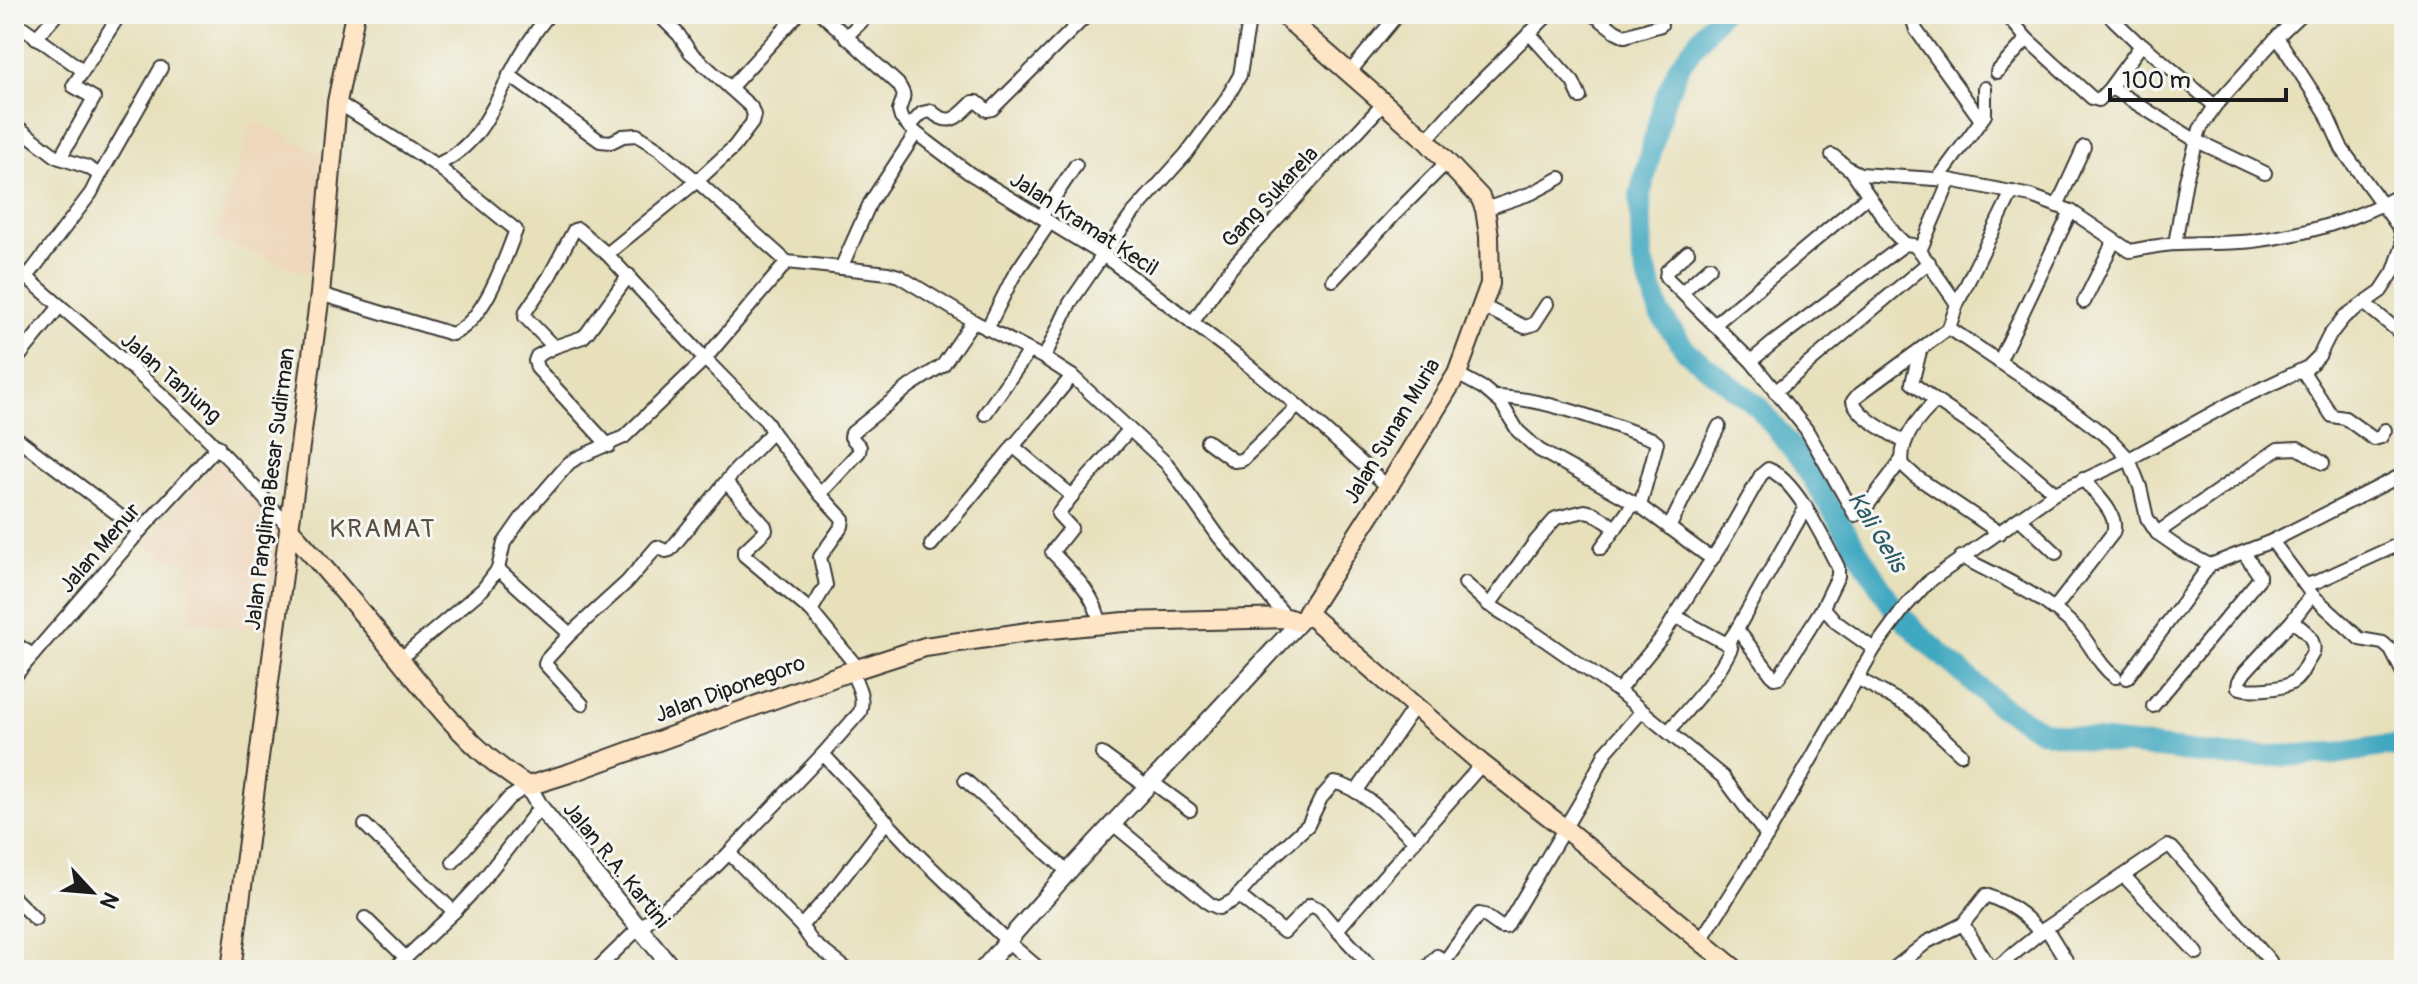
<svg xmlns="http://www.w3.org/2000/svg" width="2418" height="984" font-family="Pangolin,sans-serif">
<rect width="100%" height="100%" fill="#f6f6f2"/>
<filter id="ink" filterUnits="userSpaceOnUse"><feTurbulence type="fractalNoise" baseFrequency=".0125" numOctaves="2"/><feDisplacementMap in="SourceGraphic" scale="16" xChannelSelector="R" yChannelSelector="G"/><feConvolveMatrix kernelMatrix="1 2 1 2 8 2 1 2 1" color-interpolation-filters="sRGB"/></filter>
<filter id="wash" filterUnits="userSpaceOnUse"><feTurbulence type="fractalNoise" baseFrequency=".006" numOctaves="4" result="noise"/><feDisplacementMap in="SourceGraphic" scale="32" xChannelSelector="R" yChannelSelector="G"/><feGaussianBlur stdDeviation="1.8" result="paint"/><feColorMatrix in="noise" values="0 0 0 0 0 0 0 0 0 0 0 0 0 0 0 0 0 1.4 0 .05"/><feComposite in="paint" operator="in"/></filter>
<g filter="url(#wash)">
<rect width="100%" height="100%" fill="#e7e0bb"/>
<!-- built -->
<g fill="#eed7bb">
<path d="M253,121L333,158L313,276L215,238Z"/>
<path d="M222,457L283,532L268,631L189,622L192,567L145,546Z"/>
</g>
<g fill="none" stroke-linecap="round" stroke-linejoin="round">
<!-- river -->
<path stroke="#40a8c0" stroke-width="22" d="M1719,14L1679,66L1664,101L1640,195L1642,259L1660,314L1687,352L1759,407L1800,459L1895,610L1926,641L2000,706L2042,731L2090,740L2235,757L2335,754L2384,746L2404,747"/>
</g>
</g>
<g filter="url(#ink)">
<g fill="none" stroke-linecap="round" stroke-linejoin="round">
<!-- minor casing -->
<g stroke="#3a3934" stroke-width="16">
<g id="minor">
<path d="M822,14L898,84C908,99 902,97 899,111L901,118L916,133L969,173L1103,255L1238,357L1298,406L1388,487"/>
<path d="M1593,14L1615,31L1625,36L1661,25"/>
<path d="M1911,14L1916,30L1981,120"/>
<path d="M2006,14L2027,39L2092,98L2099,100L2107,91L2113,89L2195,140L2265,173"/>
<path d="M2111,17L2140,45"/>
<path d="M14,21L81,69L85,68L120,14"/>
<path d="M1529,33L1573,82L1580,97"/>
<path d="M846,37L869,14"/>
<path d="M36,38L57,14"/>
<path d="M1997,72L2027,39"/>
<path d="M1349,73L1398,14"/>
<path d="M509,75L600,141L611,142L623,136L637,135L659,149L697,181L787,262L888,273L899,276L973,321L1044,358L1072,376L1167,464L1219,537L1287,618"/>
<path d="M730,88L798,14"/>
<path d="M2109,89L2142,44L2215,106"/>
<path d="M337,102L436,165C476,148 491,113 509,76C520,54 534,33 549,14"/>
<path d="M14,124L57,157L87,167L100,175L91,193L27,277"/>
<path d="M909,127L922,113L931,111C950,128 958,117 973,102H977L987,110L992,109L1088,14"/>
<path d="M1426,140L1464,98L1549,14"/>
<path d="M1832,155L1848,168L1860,174L1950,180L2031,196L2071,211L2130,251C2146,248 2163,244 2179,244C2203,242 2228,244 2253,241C2308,234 2355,220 2404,193"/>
<path d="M60,158L94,98L73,86L85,68"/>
<path d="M1852,171L1894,233L1905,244"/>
<path d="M100,175L161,68"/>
<path d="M1938,179L1985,115V88"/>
<path d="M1950,180L1920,251L1957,304L1949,328L2073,411L2111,440L2129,459L2140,487L2147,518L2157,533L2183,551L2210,565L2272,541"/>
<path d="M2057,206L2084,147"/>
<path d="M1485,209L1532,193L1560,178"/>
<path d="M1041,217L1076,165"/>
<path d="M2175,244L2186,180L2200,129L2215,106L2277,37L2301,14"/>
<path d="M1688,252L1667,271L1666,277L1751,361"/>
<path d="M14,266C109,350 212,429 290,530"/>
<path d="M841,268L870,203L916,133"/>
<path d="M1333,280L1396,213L1447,162"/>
<path d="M1682,292L1710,267"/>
<path d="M320,294L452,334C484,322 504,261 516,230L436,165"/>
<path d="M2084,302L2114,241"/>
<path d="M2364,303L2404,336"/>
<path d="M1957,304L2012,192"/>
<path d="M1482,306L1525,327L1534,324L1547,304"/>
<path d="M1192,323L1231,268L1384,103"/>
<path d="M1715,324L1868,196"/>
<path d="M987,329L1013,277L1050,222"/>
<path d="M554,347L525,317L526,311L549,277L574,230L578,229L607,254"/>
<path d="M1920,351L1912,383L1936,401"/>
<path d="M1044,358L1070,303L1103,255L1133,213L1186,154L1224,103L1240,75L1250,14"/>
<path d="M1999,362L2071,211"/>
<path d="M14,363L60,306"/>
<path d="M2302,370L2332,416L2345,418L2374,439L2381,437L2385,430"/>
<path d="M1457,374L1483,388L1501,403L1518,431L1539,450L1640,506L1705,554L1714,557"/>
<path d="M1775,392L1929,262"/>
<path d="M1494,397C1542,397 1606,422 1652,439L1657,443L1640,506"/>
<path d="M985,414L1029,351"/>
<path d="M772,432L820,494L843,519L842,526L820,557L826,585L811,611"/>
<path d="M14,436L140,531"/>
<path d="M1207,441L1234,461L1242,460L1298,406"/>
<path d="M1904,442C1889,432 1860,419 1853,401L1857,396L1949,328"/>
<path d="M609,446L537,368L535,361L537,356L554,347L583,337L587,333L629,275"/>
<path d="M1013,446L1072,496L1058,514L1071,528L1052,552C1071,572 1096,595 1100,624"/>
<path d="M1902,459L1865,509L1855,515L1806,429L1751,361L1774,342L1905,244L1913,245L1920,251"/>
<path d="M726,482L765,526L766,530L744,551V555L811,611L858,668"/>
<path d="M820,494L859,452L860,447L851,437L852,433L910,386L943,365L973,321"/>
<path d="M1072,496L1129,430"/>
<path d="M1806,507L1737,629L1727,644L1675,616L1723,542L1761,475L1768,469C1796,480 1824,540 1838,567V576L1823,607L1836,622L1874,649"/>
<path d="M2020,519L2056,553"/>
<path d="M1669,528L1719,426"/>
<path d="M2000,533L1915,476L1903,465C1898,441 1920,416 1936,401L1985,434L2055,493"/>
<path d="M2157,533L2278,449L2298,448L2323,463"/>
<path d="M2404,542L2316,582L2305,585L2312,595L2360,639L2383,643L2391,650L2404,675"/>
<path d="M931,545L1072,376"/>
<path d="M1601,548L1634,503"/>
<path d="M1961,557C2000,577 2045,596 2077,629C2091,644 2098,665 2115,677"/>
<path d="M498,569L570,634"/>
<path d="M1465,583L1489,605L1536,634L1618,691L1663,636L1675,616"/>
<path d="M2305,585L2272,541L2404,474"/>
<path d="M1489,605L1535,542L1556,518L1585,511L1593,513L1616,528"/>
<path d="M2054,609L2113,533C2120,514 2094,493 2083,479"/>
<path d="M2292,621L2245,672L2239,681L2238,687C2248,692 2284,689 2293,682C2300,678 2304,668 2308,661C2312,655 2315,651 2313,644C2310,633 2300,627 2292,621L2312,595"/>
<path d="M1737,629L1774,678L1779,677L1823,607"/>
<path d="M14,643L33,655"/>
<path d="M1727,644L1731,648C1717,679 1690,706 1668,732L1723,777L1767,836"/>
<path d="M400,659L483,589L498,569L504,543L523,516L569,463L577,458L624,437L705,359L787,262"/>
<path d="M14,677L140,531L218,446"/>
<path d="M1857,678L1911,708L1961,754"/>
<path d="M2127,678L2210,565"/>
<path d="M1618,691L1668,732"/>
<path d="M582,704L545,664L547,659L570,634L627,582L657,547L666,551L670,550L733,473L772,432L766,421L705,359L607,254L697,181L734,147L752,123L754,115L751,107L690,52L679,35L658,14"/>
<path d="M2153,706L2259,579V575L2244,553"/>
<path d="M823,754L860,712C865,697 857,684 851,671"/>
<path d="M1102,754L1147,787"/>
<path d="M965,780L1068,872"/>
<path d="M1152,782L1190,810"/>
<path d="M1356,792L1415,706"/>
<path d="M1113,824L1210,904L1219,908L1234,900L1269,861L1308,825L1321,798L1334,783C1360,786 1396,824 1415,841"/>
<path d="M365,825L454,912"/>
<path d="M729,853L801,926L813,943L848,970"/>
<path d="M453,862L509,798L528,786"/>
<path d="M2124,876L2197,953"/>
<path d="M1238,895L1284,932L1310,905L1319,909L1337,930L1482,764"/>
<path d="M14,898L35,919"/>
<path d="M365,918L405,957"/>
<path d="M1963,924L1990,968L1995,969L2046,928L2167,846L2172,848L2270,961L2271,970"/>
<path d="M801,926L831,893L887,821"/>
<path d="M2046,928L2066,960L2067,970"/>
<path d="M1337,930L1374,970"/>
<path d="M1701,940L1767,836L1874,649L1905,607L1928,582L2055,493L2129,459L2231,403L2308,367L2319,356L2329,336L2344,317L2381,291L2394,271L2403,245L2400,229L2342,149L2325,111L2277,37"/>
<path d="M393,970L454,912L479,885L540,807"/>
<path d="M596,970L638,929L709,873L729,853L823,754L911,848L1007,941L1041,970"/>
<path d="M1425,970L1437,956L1445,961L1479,914L1484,915L1501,927H1506L1582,799L1606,752L1641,712"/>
<path d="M1892,970L1927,942L1963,924L1986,895C2009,904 2025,913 2040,933"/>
</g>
</g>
<!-- tertiary casing -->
<g stroke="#3a3934" stroke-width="20">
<g id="tertiary">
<path d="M528,786L540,807L574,849L674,970"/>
<path d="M982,970L1068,872L1306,615"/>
</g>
</g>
<!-- secondary casing -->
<g stroke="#3a3934" stroke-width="22">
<g id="secondary">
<path d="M1282,14L1426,140L1480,197L1485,209L1489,236L1490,284L1457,374L1388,487L1307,613L1482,764L1564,828L1736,970"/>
<path d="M290,530C328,571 363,614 398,657C436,704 475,755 528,786L570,773L851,671L925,647L1041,630L1124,622L1287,618L1298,622"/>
<path d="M231,970L320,294L337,102L355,14"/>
</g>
</g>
<!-- minor -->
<use href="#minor" stroke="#fff" stroke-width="12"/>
<!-- tertiary -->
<use href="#tertiary" stroke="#fff" stroke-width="16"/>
<!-- secondary -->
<use href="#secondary" stroke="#fee5c5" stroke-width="18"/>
</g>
</g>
<g text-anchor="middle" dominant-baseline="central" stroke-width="6" stroke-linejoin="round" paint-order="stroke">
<!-- street labels -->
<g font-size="22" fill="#1c1c1c" stroke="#f6f6f2">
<text transform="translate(1270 197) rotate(-47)">Gang Sukarela</text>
<text transform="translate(1084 224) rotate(33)">Jalan Kramat Kecil</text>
<text transform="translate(171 378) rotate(41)">Jalan Tanjung</text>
<text transform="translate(1392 431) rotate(-59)">Jalan Sunan Muria</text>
<text transform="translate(270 489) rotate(-83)">Jalan Panglima Besar Sudirman</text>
<text transform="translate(100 548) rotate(-49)">Jalan Menur</text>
<text transform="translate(730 689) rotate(-20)">Jalan Diponegoro</text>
<text transform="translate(616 865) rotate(51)">Jalan R.A. Kartini</text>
</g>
<!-- water labels -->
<g font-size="24" font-style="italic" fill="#2c5b66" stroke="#f6f6f2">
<text transform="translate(1877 532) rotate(58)">Kali Gelis</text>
</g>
<!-- quarter labels -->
<g font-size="26" letter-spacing="2" fill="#594d41" stroke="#f6f6f2">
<text x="383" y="529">KRAMAT</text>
</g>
</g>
<!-- margin -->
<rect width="2418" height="984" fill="none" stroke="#f6f6f2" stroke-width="48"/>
<!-- north arrow -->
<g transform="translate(92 892) rotate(116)" stroke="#f6f6f2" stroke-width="6" paint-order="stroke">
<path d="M0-6L14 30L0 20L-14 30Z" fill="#1c1c1c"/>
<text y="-12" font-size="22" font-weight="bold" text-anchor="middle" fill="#1c1c1c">N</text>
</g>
<!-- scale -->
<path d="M2110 88v12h176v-12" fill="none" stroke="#1c1c1c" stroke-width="4"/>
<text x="2122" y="88" font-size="24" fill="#1c1c1c" stroke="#f6f6f2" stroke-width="6" paint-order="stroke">100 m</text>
</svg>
